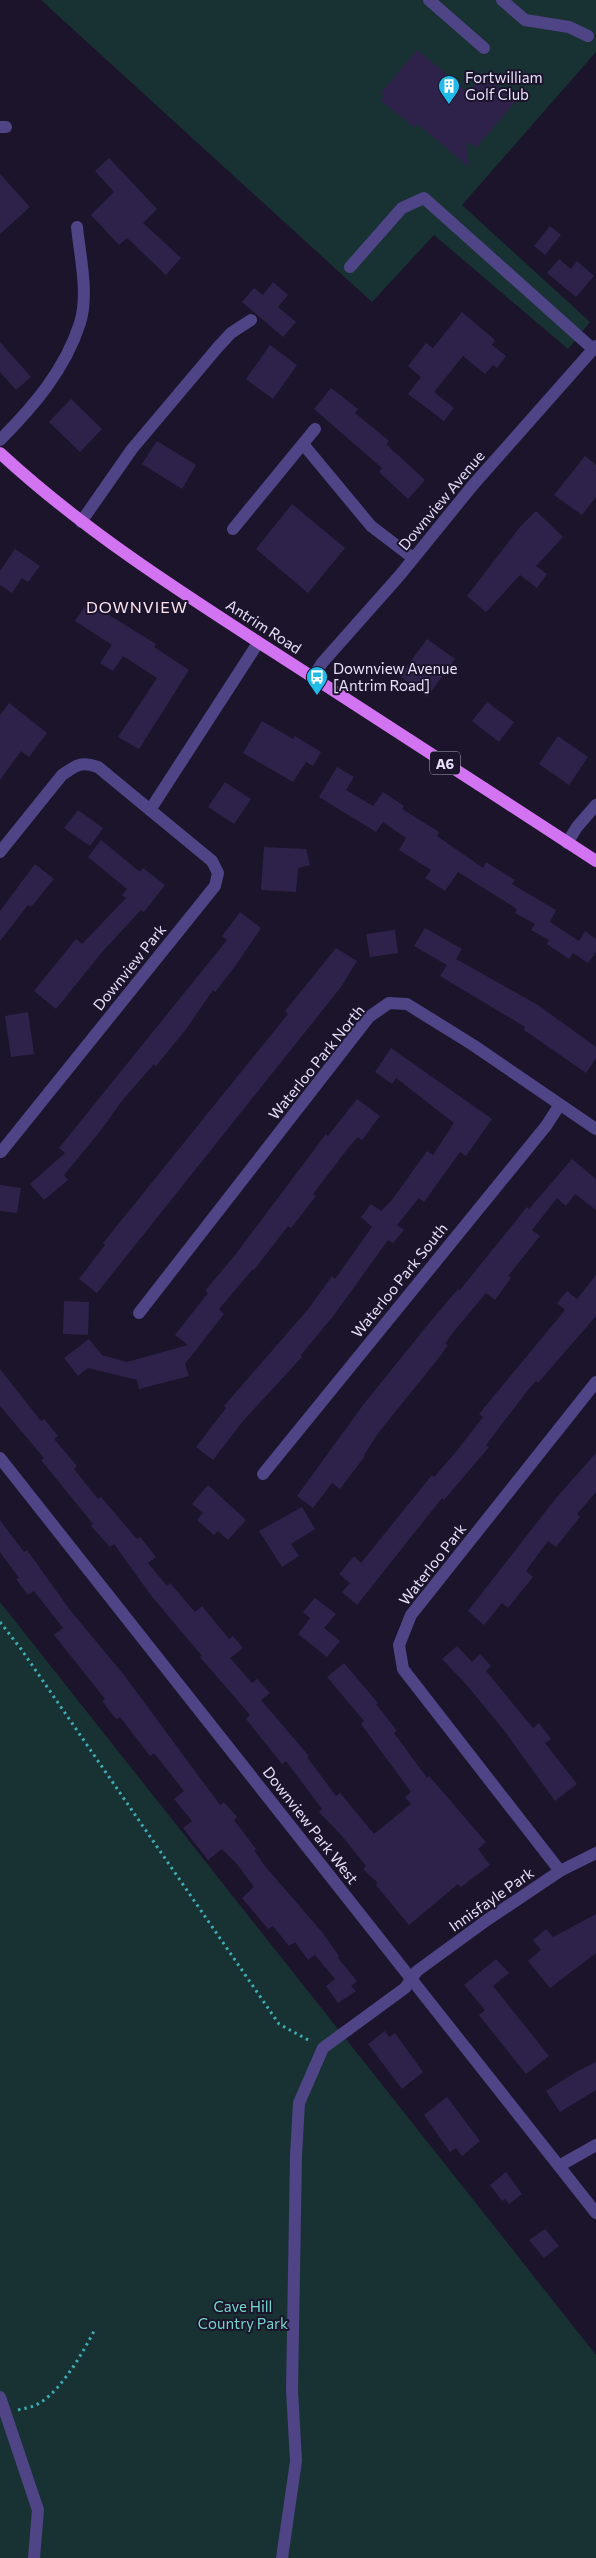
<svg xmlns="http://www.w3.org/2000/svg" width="596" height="2558" font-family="Commissioner,sans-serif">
<rect width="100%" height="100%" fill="#1b142b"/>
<!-- green -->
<g fill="#183234">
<path d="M41,0H596V52L462,205L590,322L568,349L434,235L372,302Z"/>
<path d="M0,1602L596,2355V2558H0Z"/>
</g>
<!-- building -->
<g fill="#2f224a">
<path d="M417,50L468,92L483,74L516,101L476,148L466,141L469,167L418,124L415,128L380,100L384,96L381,93Z"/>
<path d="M109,158L157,209L143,223L181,258L166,275L127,238L119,245L91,215L114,192L95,171Z"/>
<path d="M0,174L30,207L0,234Z"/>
<path d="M550,226L561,235L545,255L534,246Z"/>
<path d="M559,259L571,269L577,261L594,276L576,297L547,273Z"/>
<path d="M273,282L288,295L278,307L296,322L283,337L242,302L254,288L263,295Z"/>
<path d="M462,312L495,340L492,345L506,356L497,368L493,365L485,374L463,356L434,392L454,408L444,421L408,394L421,377L408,366L426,343L433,348Z"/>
<path d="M0,342L31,377L16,390L0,372Z"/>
<path d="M270,345L297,365L273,399L246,379Z"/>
<path d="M331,388L358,409L355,413L389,441L386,444L425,480L408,499L379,472L382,468L314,409Z"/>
<path d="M71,399L102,429L80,452L49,422Z"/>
<path d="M157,441L196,465L182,489L142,464Z"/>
<path d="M585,456L596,465V497L582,515L554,495Z"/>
<path d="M292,504L345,548L308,593L256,549Z"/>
<path d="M536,511L563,537L536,566L547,574L537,588L520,575L486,612L467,596L520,527Z"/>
<path d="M15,549L40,566L28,582L22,578L12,593L0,585V571Z"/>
<path d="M88,602L156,644L154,647L189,670L139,749L118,737L157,678L123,656L113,671L100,663L112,645L75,621Z"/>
<path d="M427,639L455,659L427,697L400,676Z"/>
<path d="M487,702L514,722L499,742L472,721Z"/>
<path d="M9,703L47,733L29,757L21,751L0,780V715Z"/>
<path d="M262,721L293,739L295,736L321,752L313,766L306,762L293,782L243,753Z"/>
<path d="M558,736L588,757L569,785L539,764Z"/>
<path d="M337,767L354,777L346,790L373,806L383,792L404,806L402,809L439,832L437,836L483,868L486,862L515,880L512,884L556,910L550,922L579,941L585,931L596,939V952L588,963L573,953L569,959L547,944L549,940L531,930L535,924L515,913L517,909L458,872L445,891L425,878L431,870L399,850L406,838L383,822L376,832L319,797Z"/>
<path d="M225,782L251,799L234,824L208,807Z"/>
<path d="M78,810L103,828L90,846L64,828Z"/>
<path d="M101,840L140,872L143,868L165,885L144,912L141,910L103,951L56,1009L34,991L76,939L82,944L126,898L122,895L127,889L88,857Z"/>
<path d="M264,847L306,849L310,865L298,868L296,892L261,890Z"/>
<path d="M35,864L54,879L31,907L28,905L0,941V911Z"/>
<path d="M240,912L261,928L236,965L215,992L213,990L187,1028L156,1066L154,1064L121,1102L102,1129L64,1175L68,1180L44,1200L30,1184L65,1153L59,1148L227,940L222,936Z"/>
<path d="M425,928L462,949L456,959L538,1005L596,1047V1058L586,1073L524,1030L525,1027L440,976L447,965L414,946Z"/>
<path d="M395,930L398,953L370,957L366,934Z"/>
<path d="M336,948L357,961L341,987L97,1293L79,1279L105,1245L103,1243L288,1014L285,1011Z"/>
<path d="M28,1012L34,1054L11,1057L5,1016Z"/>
<path d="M391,1048L492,1119L466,1156L460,1152L424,1202L419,1198L397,1225L404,1230L393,1243L388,1240L334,1315L301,1355L302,1357L243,1421L213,1460L196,1447L226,1408L224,1406L309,1308L332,1276L335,1279L372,1227L361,1217L371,1204L381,1211L392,1200L427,1151L433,1155L454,1123L396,1078L392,1084L375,1072Z"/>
<path d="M357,1099L380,1116L362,1140L358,1137L349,1147L313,1194L316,1196L291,1228L288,1226L254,1270L253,1269L219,1309L224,1314L185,1364L189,1376L139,1389L137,1380L88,1368L78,1376L64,1358L89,1339L102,1355L127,1362L188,1345L175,1335L208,1293L205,1291L235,1255L326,1134L328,1136Z"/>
<path d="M572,1159L596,1179V1210L575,1194L566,1206L557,1198L532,1230L540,1236L508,1276L511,1278L495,1300L486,1293L451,1335L445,1344L448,1345L438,1359L379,1432L364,1455L365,1456L340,1489L332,1483L313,1508L297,1496L363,1405L430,1322L458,1289L460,1290L527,1207L529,1209Z"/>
<path d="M0,1185L21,1188L17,1213L0,1211Z"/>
<path d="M596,1275V1316L538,1383L536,1381L528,1390L486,1445L489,1447L444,1500L442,1498L357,1605L342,1592L350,1583L339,1574L354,1556L361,1563L432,1475L434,1477L455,1453L483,1417L479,1414L565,1310L557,1303L567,1291L577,1299Z"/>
<path d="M64,1301L89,1302L88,1335L63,1334Z"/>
<path d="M0,1369L41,1421L44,1419L58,1436L54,1439L77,1466L74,1469L98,1499L101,1497L137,1539L140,1537L156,1557L148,1563L167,1586L170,1583L195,1612L202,1606L229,1639L233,1636L243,1648L230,1658L252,1683L257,1679L270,1693L261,1700L309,1756L307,1757L336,1796L340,1793L374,1834L411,1804L405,1797L411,1792L361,1724L364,1721L327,1677L344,1663L378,1703L376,1704L397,1731L394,1733L427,1778L429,1776L486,1842L478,1849L490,1865L461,1887L458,1884L409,1925L376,1885L378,1883L363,1869L366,1866L342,1836L319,1812L322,1809L286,1761L282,1764L246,1719L250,1715L200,1657L202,1656L153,1598L114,1544L110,1547L91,1526L93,1524L41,1460L44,1458L0,1406Z"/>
<path d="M596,1453V1492L577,1514L580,1517L556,1547L548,1541L526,1571L533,1577L508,1608L502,1603L484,1625L468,1611L556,1498Z"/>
<path d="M208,1485L246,1520L228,1540L218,1531L214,1535L197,1520L203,1513L192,1504Z"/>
<path d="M302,1507L315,1529L291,1544L299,1556L282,1567L259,1531Z"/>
<path d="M0,1520L24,1552L27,1550L70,1610L124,1675L220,1805L224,1802L237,1817L234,1820L256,1849L254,1850L264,1865L322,1932L339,1956L338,1958L357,1981L351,1986L356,1991L338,2003L326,1986L335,1979L315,1955L308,1960L295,1942L289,1946L273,1926L268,1929L242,1898L254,1887L237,1864L222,1849L208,1860L183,1828L192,1821L174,1799L184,1791L154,1753L150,1756L120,1717L116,1719L102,1701L105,1699L54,1635L63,1628L34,1591L28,1595L16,1579L19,1578L0,1552Z"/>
<path d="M315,1598L336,1614L324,1628L340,1641L327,1657L298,1634L310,1618L303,1612Z"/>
<path d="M457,1646L472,1662L480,1654L491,1666L486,1671L533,1728L539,1723L551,1739L545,1743L577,1784L555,1801L503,1729L465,1683L442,1659Z"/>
<path d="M596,1914V1953L550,1988L528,1961L541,1950L533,1940L546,1929L553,1937Z"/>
<path d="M496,1959L509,1973L493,1986L549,2056L526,2074L479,2015L485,2010L464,1985Z"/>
<path d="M385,2031L389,2037L395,2033L423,2072L402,2089L368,2044Z"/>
<path d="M596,2062V2090L560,2112L546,2091L576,2072Z"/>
<path d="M447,2097L480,2141L462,2156L456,2148L450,2152L424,2115Z"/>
<path d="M506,2172L522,2194L509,2204L505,2199L502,2201L490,2185Z"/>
<path d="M545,2229L559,2246L544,2258L529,2240Z"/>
</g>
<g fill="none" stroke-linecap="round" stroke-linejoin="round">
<!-- path -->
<g stroke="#3eacb3" stroke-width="3" stroke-dasharray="2.5 4" stroke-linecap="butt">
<path d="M0,1622L21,1649L279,2024L310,2041"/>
<path d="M18,2410C26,2408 34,2407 41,2402C62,2389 84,2351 95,2329"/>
</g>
<!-- minor -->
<g stroke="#4f4485" stroke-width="12">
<path d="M429,0L484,48"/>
<path d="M502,0L525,20L569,27L588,36"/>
<path d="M0,127H6"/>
<path d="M350,267L402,208L424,198L593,349"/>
<path d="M0,440C33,407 65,370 80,323C89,294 80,257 77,227"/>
<path d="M303,444L371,526L413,558"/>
<path d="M81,522L132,449L218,347L231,333L251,320"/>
<path d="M233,529L315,429"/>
<path d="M313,677L322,663L400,575L473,485L596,346"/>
<path d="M150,810L258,643"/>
<path d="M567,843L577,827L596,805"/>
<path d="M0,852L62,775C77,765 80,761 98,767L212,861L218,873L215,886L1,1152"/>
<path d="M139,1313L369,1017L389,1003L407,1004L473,1045L596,1129"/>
<path d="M0,1458L596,2213"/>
<path d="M263,1474L546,1126L559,1106"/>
<path d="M560,1871L403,1669L399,1645L411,1615L596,1382"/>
<path d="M559,2166L596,2145"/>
<path d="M0,2397L38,2510L34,2558"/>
<path d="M282,2558L296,2461L292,2390L296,2155L299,2103L323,2048L405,1988L417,1971L487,1920L560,1871L596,1853"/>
</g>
<!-- major -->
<path stroke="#d273f1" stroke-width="12" d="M0,453C94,540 206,608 314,678C408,738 502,800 596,861"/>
</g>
<!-- icons -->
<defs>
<g id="building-pin" transform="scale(1.125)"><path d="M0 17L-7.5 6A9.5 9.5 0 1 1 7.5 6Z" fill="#20bbe9" stroke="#1b142b"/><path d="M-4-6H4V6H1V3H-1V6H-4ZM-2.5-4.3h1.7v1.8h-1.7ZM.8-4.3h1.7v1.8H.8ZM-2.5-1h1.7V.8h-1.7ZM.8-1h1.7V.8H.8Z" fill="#fff"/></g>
<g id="bus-pin" transform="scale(1.125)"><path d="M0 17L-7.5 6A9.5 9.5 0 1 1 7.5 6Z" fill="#20bbe9" stroke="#1b142b"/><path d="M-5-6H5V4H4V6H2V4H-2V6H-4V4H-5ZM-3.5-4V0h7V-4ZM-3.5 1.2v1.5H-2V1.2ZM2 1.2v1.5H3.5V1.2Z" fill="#fff"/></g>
</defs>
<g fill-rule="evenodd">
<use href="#building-pin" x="449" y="86"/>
<use href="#bus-pin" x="317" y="677"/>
</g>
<g text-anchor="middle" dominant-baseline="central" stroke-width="4" stroke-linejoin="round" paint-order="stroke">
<!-- shield labels -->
<rect fill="#1b142b" stroke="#aaa4bd" stroke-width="1" x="430" y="751.5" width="30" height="23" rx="4"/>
<g font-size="14" font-weight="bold" fill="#e8e1fc">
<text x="445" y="763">A6</text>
</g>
<!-- poi labels -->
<g font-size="15" fill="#e8e1fc" stroke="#1b142b" text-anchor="start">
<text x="465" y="77">Fortwilliam<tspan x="465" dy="17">Golf Club</tspan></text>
<text x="333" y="668">Downview Avenue<tspan x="333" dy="17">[Antrim Road]</tspan></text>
</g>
<!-- street labels -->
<g font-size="15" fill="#e8e1fc" stroke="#1b142b">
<text transform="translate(441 500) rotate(-50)">Downview Avenue</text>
<text transform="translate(264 626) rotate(33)">Antrim Road</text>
<text transform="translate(129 967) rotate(-51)">Downview Park</text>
<text transform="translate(316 1062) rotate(-51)">Waterloo Park North</text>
<text transform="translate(399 1280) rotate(-51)">Waterloo Park South</text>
<text transform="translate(432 1564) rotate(-52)">Waterloo Park</text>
<text transform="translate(311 1825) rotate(52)">Downview Park West</text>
<text transform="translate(491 1899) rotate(-35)">Innisfayle Park</text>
</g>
<!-- park labels -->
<g font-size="15" fill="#72d7cb" stroke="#1b142b">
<text x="243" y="2306">Cave Hill<tspan x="243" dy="17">Country Park</tspan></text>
</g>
<!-- neighbourhood labels -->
<g font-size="16" letter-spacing="1" fill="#fce3f0" stroke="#1b142b">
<text x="137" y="606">DOWNVIEW</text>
</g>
</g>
</svg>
